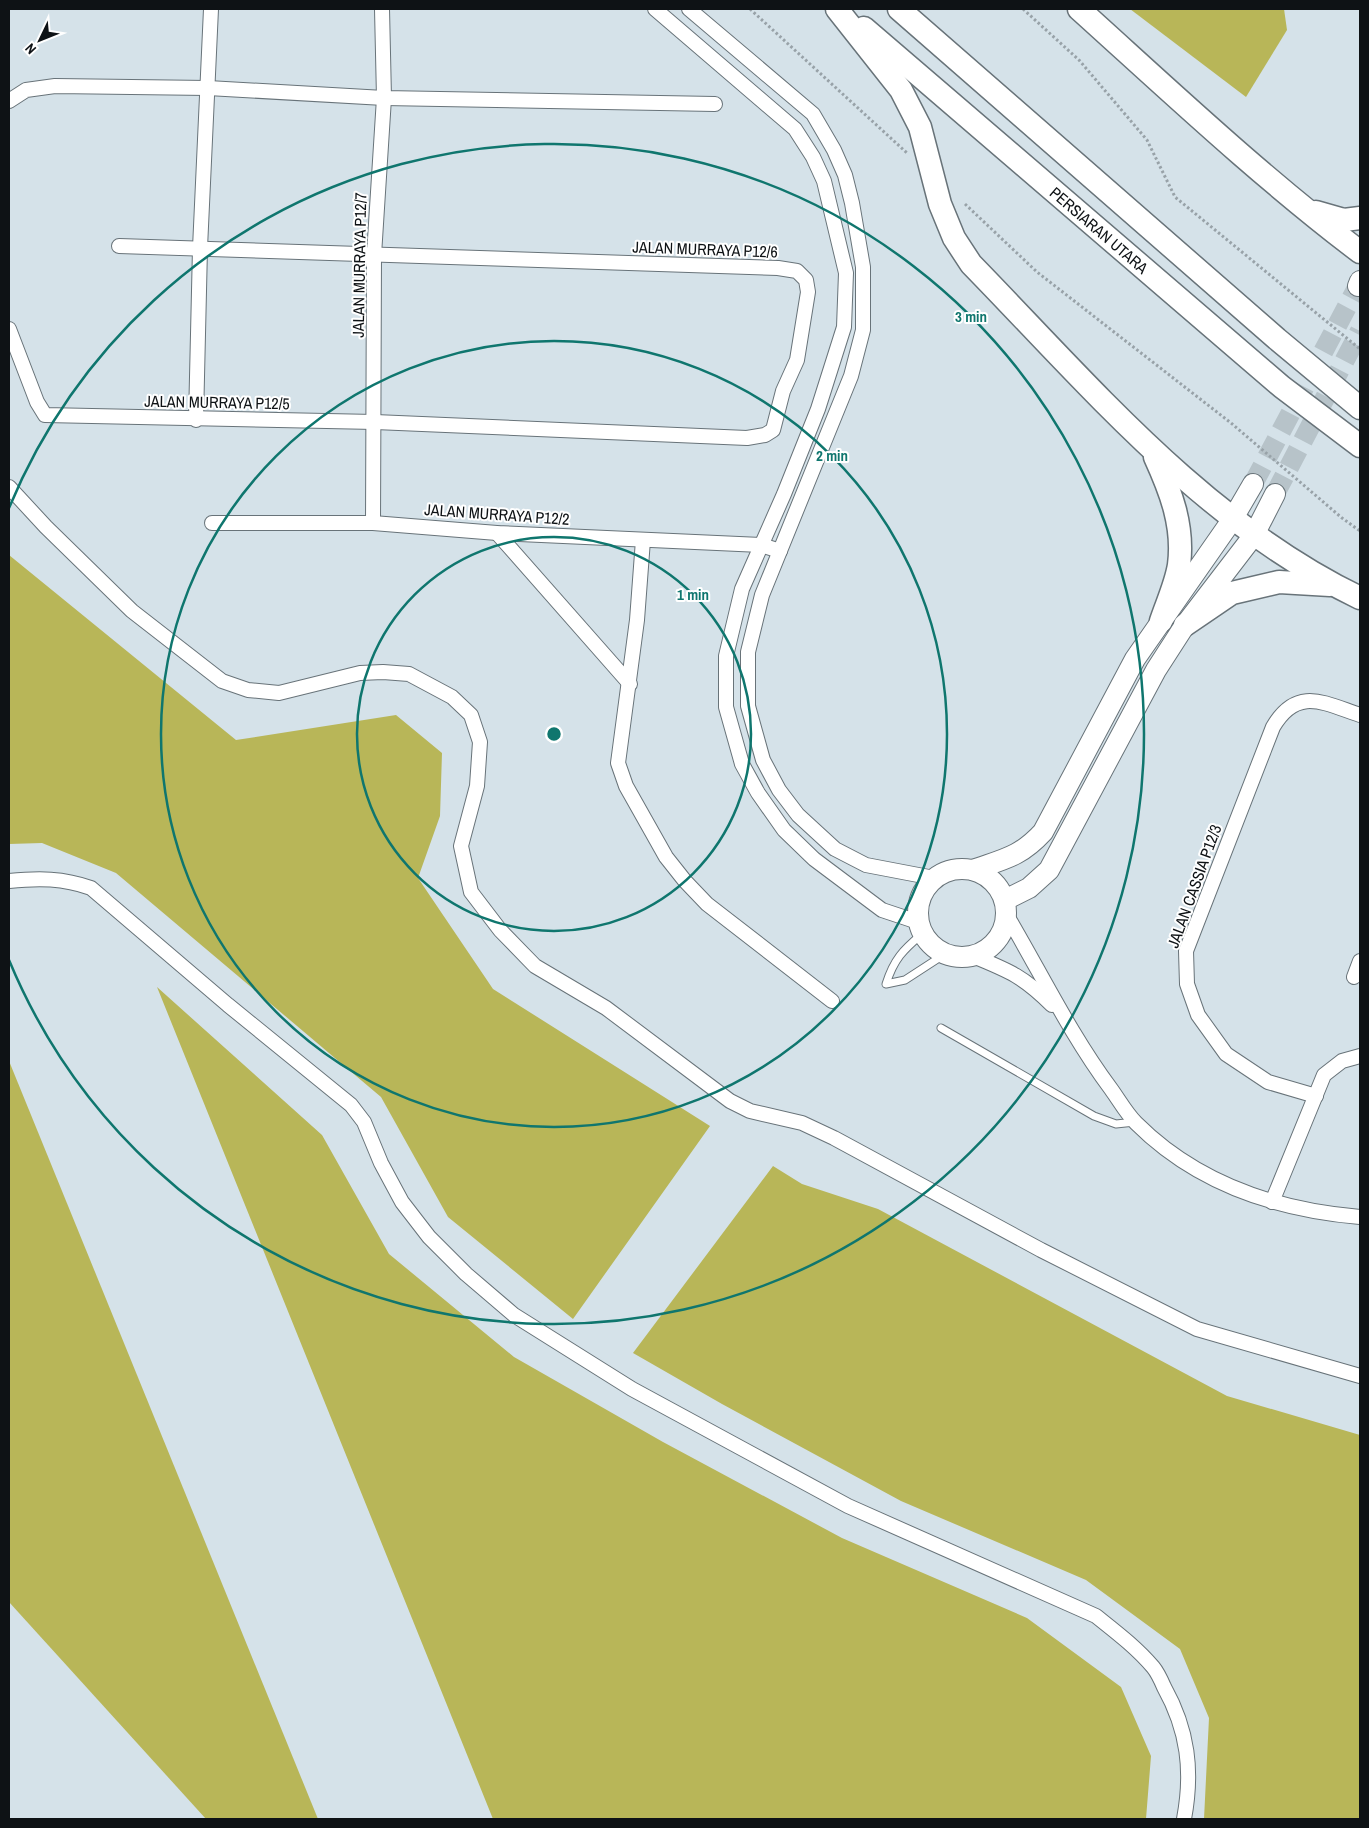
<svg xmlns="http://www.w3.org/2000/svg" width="1369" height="1828" font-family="'Archivo Narrow',sans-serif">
	<rect width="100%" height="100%" fill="#d5e2e9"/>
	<g fill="#b8b658">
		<path d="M1130,9h154l3,21 -41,67z"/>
		<path d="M9,555l227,185 160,-25 46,38 -2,63 -22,62 75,111 217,137 -137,193 -125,-102 -67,-120 -265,-224 -74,-30 -33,1z"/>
		<path d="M157,987l165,148 67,119 125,103 149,85 179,96 185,80 94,69 30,69 -5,63h-653z"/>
		<path d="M9,1061l309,758h-112l-197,-217z"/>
		<path d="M773,1166l29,18 76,25 349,187 133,39v384h-156l5,-101 -29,-69 -94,-69 -185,-79 -179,-97 -89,-51z"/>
	</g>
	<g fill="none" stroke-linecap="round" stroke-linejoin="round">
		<g stroke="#b7c3c9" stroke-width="20" stroke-dasharray="20 10" stroke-linecap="butt">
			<path d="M1253,484l105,-198"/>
			<path d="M1275,494l85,-163"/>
		</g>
		<g stroke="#687379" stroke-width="9">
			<g id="lane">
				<path d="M922,934c-19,16 -28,25 -36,50l19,-4 40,-26"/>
				<path d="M941,1028l153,88 22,8 19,-2"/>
			</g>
		</g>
		<g stroke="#687379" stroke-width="16">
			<g id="street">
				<path d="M655,9l140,120 18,28 11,24 22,92 -2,54 -26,82 -34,85 -42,95 -16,67v51l16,57 16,29 26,37 30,29 68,51 36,12"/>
				<path d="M689,9l124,105 21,36 11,25 7,28 11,64v63l-12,46 -89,219 -14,57v54l15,54 16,30 19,25 37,34 31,16 68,13"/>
				<path d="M9,101l17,-11 29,-4 153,2 176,10 331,6"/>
				<path d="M9,329l28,73 8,13 330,7 372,16 18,-3 8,-5 10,-39 14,-31 11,-68 -2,-12 -9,-9 -19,-3 -659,-22"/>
				<path d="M196,420l4,-172 11,-239"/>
				<path d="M9,487l37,40 86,84 90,70 26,9 31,3 81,-20 23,-1 26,2 43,23 19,18 9,27 -3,44 -16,60 10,46 29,38 35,36 71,42 124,93 20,10 52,12 32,15 207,112 156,79 163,47"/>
				<path d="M212,523h161l124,10 264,12 19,6"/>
				<path d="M373,523l1,-268 10,-157 -2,-89"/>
				<path d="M497,533l133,151"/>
				<path d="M643,540l-6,80 -19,143 8,23 40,71 19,24 22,23 125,97"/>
				<path d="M9,881c30,-3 54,-3 82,7l137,117 123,100 13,17 17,41 21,39 27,35 37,37 48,41 118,74 216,117 248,110c20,16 40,31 57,51 5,6 8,13 11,20 24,43 29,84 20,132"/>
				<path d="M1006,914c35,59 64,120 105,175 8,11 15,24 25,34 60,60 141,87 224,94"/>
				<path d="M973,956c37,15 51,21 79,49"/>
				<path d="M1354,977l6,-16"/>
				<path d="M1316,1096l-48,-14 -42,-28 -28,-39 -11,-31 -1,-33 87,-224c24,-41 51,-24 87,-12"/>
				<path d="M1272,1202l52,-127 18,-14 18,-5"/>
			</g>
		</g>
		<g stroke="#687379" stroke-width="22">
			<g id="secondary">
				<path d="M1358,286l2,-5"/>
				<circle cx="962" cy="913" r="44"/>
				<path d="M973,870c31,-11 47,-13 70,-38l92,-173 97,-139 21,-36"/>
				<path d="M1005,900l24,-12 20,-18 107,-200 29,-45 69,-90 21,-41"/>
			</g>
		</g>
		<g stroke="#687379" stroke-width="25">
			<g id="primary">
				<path d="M837,9l64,81 19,37 20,77 14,34 17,26c119,122 233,259 389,334"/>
				<path d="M899,9l378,330 83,69"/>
				<path d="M1079,9c92,83 182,168 281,243"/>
				<path id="s1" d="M864,28l418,359 78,59"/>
				<path d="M1316,212l28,8 16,-2"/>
				<path d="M1155,457c16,35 29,69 24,108 -3,19 -12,38 -18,56"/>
				<path d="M1185,625l47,-32 47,-11 51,3"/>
			</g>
		</g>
		<g stroke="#98a2a8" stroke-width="3" stroke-dasharray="2.5 2.5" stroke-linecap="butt">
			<path d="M750,9l157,144"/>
			<path d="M1023,9l56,51 68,80 28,57 185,152"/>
			<path d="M965,204l72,68 194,151 111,95 18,13"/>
		</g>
		<use href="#lane" stroke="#fff" stroke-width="7"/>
		<use href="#street" stroke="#fff" stroke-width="14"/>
		<use href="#secondary" stroke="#fff" stroke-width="20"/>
		<use href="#primary" stroke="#fff" stroke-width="22"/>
	</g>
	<g fill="none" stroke="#0f766e" stroke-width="2.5">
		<circle cx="554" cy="734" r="197"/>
		<circle cx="554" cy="734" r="393"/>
		<path d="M9 508A590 590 0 1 1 9 960"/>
	</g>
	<g text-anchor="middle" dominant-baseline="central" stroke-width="4" stroke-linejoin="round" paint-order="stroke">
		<g font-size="16" fill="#0e1215" stroke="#fff">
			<text stroke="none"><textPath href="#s1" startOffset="310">PERSIARAN UTARA</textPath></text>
			<text transform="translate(705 249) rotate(2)">JALAN MURRAYA P12/6</text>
			<text transform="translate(359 265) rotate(-89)">JALAN MURRAYA P12/7</text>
			<text transform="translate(217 402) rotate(1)">JALAN MURRAYA P12/5</text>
			<text transform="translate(497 514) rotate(4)">JALAN MURRAYA P12/2</text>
			<text transform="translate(1194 886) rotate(-70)">JALAN CASSIA P12/3</text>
		</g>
	</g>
	<circle cx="554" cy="734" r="8" fill="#0f766e" stroke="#fff" stroke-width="2.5"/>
	<g font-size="15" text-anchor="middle" font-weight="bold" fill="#0f766e" stroke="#fff" stroke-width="4" stroke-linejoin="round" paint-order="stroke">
		<text x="971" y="322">3 min</text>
		<text x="832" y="461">2 min</text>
		<text x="693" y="600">1 min</text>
	</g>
	<rect width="1369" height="1828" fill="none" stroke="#0e1215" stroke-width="20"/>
	<g transform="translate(40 40) rotate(227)" stroke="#ffffff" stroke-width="4" paint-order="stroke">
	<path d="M0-4L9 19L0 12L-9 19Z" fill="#0e1215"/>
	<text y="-8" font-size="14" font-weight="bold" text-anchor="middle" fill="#0e1215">N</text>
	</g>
</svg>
